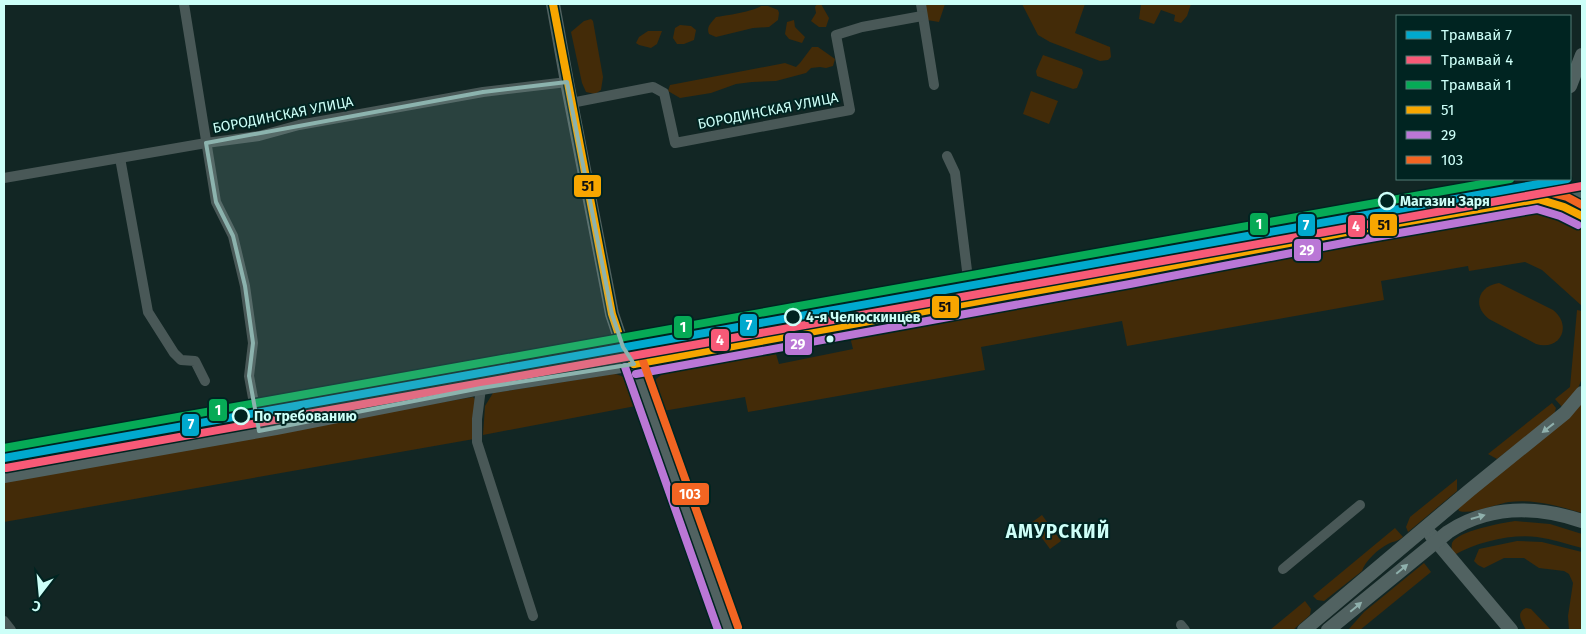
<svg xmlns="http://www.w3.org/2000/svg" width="1586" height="634" font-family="'Fira Sans',sans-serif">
	<rect width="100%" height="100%" fill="#122624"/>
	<g fill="#432b08">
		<path d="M817,4h4l8,14 -3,9h-7l-8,-6 5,-8 -1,-6z"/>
		<path d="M925,4h20l-6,18 -12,-2z"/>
		<path d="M1022,4h63l-10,29 35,14 1,10 -3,3 -8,1 -50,-19 -12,-7z"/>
		<path d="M1141,4h50l-4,12 -6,7 -7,-2 1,-6 -14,-5 -7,14 -15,-5z"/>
		<path d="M761,6h7l10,4 1,3 -1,7 -9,7 -16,1 -37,9 -7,-3c-3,-7 2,-11 7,-17 8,-1 39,-6 45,-11z"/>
		<path d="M591,19l2,2 10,56 -2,13 -6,4 -9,-2 -4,-9 -11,-51 13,-11z"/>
		<path d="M794,20l1,7 10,10 -3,6 -13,-4 -4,-5 2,-12z"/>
		<path d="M680,25l11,1 5,4 -2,10 -10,4h-7l-4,-6 2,-10z"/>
		<path d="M648,31h14l-5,13 -6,4 -12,-3 -3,-2 3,-6z"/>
		<path d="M812,47h6l17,12 -2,7 -7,2 -6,-1 -9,1 -5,5 -30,8 -24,1 -16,2 -25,9 -31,5 -12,-7 2,-6 115,-22 11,4 4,-4z"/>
		<path d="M1043,55l39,14 1,4 -6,15 -4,1 -36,-13 -1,-5z"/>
		<path d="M1031,91l27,10 -9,23 -26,-10z"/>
		<path d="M1543,207l39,13v86l-40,-36 -17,-8 -56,9 -1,-5 -87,15 3,19 -257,46 -5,-25 -141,26 4,23 -237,42 -3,-15 -88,15 -4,-19 3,-14 14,-11 91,-17 6,5 9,-2 3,10 74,-15 -4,-16 220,-40 149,-30 231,-42 70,-13z"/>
		<path d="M1499,283l54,27c20,16 7,41 -17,34l-47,-25c-17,-13 -11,-33 10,-36z"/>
		<path d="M1577,310l5,1v67l-5,13 -14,17 -8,-9 15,-12z"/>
		<path d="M613,374c17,1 22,17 28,31l-158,30 2,-29 8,-13z"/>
		<path d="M473,397l3,3 -2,39 -470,83v-44z"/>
		<path d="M1582,402v111c-24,-7 -48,-14 -73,-11 -14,2 -37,13 -50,9l-1,-3z"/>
		<path d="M1552,403l4,5 -2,7 -57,44 -9,-5z"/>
		<path d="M1457,479v12l-49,41 -2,-5 4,-10z"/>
		<path d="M1042,515l19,26 -11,8 -19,-26z"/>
		<path d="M1515,521l35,3 32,10v14c-15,-4 -30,-9 -45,-11 -27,-3 -59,5 -83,18 -2,-4 -3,-7 -2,-12 5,-12 50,-20 63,-22z"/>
		<path d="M1395,528l8,9c-6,5 -9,4 -15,7 -10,5 -23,17 -26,27l-38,30 -7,-1 -4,-4z"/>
		<path d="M1517,541l25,1 40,10v78h-13l-1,-14 5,-33 -4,-9 -5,-3 -25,-3 -15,-10h-20l-20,10 -6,-3 -4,-4 5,-12z"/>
		<path d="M1424,563l7,9 -71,58h-12l16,-18z"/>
		<path d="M1305,601l6,8 -1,6 -17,15h-23z"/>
		<path d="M1526,608l5,1 20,21h-25c-4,-8 -11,-17 0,-22z"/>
	</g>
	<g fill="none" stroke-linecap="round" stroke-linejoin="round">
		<g stroke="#495857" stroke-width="10">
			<path d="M184,4l32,198 17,34 12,50 8,57 -4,33 10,55"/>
			<path d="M921,4l13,81"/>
			<path d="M571,103l82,-16 11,6 11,50 175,-33 -14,-75 26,-8 60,-11"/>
			<path d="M947,156l8,17 16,130"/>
			<path d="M120,158l28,154 26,41 7,7 14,1 10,20"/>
			<path d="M4,178l202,-35 53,-7 40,-11 184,-33 84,-10"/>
			<path d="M481,388l-4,31v23l56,174"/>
			<path d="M1283,569l77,-64"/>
			<path d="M4,621l7,9"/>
			<path d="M1181,625l4,5"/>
		</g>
		<g stroke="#516261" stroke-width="14">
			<path d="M553,4l14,78 45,232 11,33 11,17 95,266"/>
			<path d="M1570,86l12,-31"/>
			<path d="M1536,179l-1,12 3,8"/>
			<path d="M1544,201l20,6 18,9"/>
			<path d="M4,476l272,-48 205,-40 153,-24 494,-90 229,-44 181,-31 44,-5"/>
			<path d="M1431,535l80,95"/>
			<path d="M1304,630l166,-140 95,-77 17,-20"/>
			<path d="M1328,630l120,-98c41,-27 89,-26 134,-11"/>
		</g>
		<g stroke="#002421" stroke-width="11">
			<g id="bus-1">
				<path d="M553,4l59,310 11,33 11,17"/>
				<path d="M634,364l494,-90 229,-44 181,-31 26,8 18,9"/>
			</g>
		</g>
		<g stroke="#002421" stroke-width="11">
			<g id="bus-2">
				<path d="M625,367l93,263"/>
				<path d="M636,374l494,-90 229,-44 178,-31 23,7 18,9"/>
			</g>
		</g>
		<g stroke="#002421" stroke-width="11">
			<g id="bus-3">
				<path d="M632,354l494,-90 229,-44 181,-31 31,8 15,8"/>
				<path d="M643,361l95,266"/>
			</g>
		</g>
		<use href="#bus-1" stroke="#f7a600" stroke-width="8"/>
		<use href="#bus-2" stroke="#ba77d6" stroke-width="8"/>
		<use href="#bus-3" stroke="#f26522" stroke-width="8"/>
		<g stroke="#002421" stroke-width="11">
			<path id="tram-1" d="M4,458l1563,-279"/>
		</g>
		<g stroke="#002421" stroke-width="11">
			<path id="tram-2" d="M6,468l1576,-282"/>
		</g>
		<g stroke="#002421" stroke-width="11">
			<path id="tram-3" d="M4,448l1506,-269"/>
		</g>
		<use href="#tram-1" stroke="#00a9ce" stroke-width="8"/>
		<use href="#tram-2" stroke="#f75a77" stroke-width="8"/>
		<use href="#tram-3" stroke="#06aa56" stroke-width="8"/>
	</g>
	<defs><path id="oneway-solid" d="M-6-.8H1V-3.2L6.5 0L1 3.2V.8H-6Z" transform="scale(1.25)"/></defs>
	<g fill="#8fb0ac">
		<use href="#oneway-solid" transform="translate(1548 428) rotate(142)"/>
		<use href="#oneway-solid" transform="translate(1478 517) rotate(-16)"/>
		<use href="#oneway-solid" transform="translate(1402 569) rotate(-40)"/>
		<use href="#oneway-solid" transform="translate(1356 607) rotate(-40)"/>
	</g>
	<path fill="#8cb3ae" fill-opacity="0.2" stroke="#8cb3ae" stroke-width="4" stroke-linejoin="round" d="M567,82l45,232 11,33 11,17 -153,24 -222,43 -10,-55 4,-33 -8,-57 -12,-50 -17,-34 -10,-59 277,-51z"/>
	<g fill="#002421" stroke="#cdfff8" stroke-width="2.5">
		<circle cx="1387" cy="201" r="8"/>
		<circle cx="793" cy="317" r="8"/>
		<circle cx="241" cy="416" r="8"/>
	</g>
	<circle fill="#cdfff8" stroke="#002421" stroke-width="2" cx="830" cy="339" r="4.5"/>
	<g text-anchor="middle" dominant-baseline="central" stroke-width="4" stroke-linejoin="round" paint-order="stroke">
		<g font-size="14" fill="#cdfff8" stroke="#002421">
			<text transform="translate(768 111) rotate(-11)">БОРОДИНСКАЯ УЛИЦА</text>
			<text transform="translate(283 115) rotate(-11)">БОРОДИНСКАЯ УЛИЦА</text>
		</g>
		<g font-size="14" font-weight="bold" fill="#cdfff8" stroke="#002421" text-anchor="start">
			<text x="1400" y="201">Магазин Заря</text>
			<text x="806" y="317">4-я Челюскинцев</text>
			<text x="254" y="416">По требованию</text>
		</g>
		<g font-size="19" font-weight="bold" letter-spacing="1" fill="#cdfff8" stroke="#002421">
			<text x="1058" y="531">АМУРСКИЙ</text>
		</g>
	</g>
	<g stroke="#002421" stroke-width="2">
		<rect x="573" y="174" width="29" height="24" rx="5" fill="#f7a600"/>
		<rect x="1249" y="212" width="20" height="24" rx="5" fill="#06aa56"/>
		<rect x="1369" y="213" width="29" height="24" rx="5" fill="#f7a600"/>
		<rect x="1297" y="213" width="19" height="24" rx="5" fill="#00a9ce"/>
		<rect x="1347" y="214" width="19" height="24" rx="5" fill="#f75a77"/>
		<rect x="1293" y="238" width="29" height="24" rx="5" fill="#ba77d6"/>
		<rect x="931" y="295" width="29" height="24" rx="5" fill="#f7a600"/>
		<rect x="739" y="313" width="19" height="24" rx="5" fill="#00a9ce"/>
		<rect x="673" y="315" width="20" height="24" rx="5" fill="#06aa56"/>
		<rect x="710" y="328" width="20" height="24" rx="5" fill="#f75a77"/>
		<rect x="784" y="332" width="29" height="24" rx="5" fill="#ba77d6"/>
		<rect x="208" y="398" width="20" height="24" rx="5" fill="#06aa56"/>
		<rect x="181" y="413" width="19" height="24" rx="5" fill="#00a9ce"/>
		<rect x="671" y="482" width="39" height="24" rx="5" fill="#f26522"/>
	</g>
	<g font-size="14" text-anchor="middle" font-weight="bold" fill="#fff">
		<text x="1259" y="229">1</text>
		<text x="1306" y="230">7</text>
		<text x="1356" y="231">4</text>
		<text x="1307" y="255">29</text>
		<text x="749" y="330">7</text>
		<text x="683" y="332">1</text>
		<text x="720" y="345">4</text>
		<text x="798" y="349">29</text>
		<text x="218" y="415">1</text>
		<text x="191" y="429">7</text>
		<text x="690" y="499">103</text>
	</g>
	<g font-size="14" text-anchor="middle" font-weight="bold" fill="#111">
		<text x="588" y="191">51</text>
		<text x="1384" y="230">51</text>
		<text x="945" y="312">51</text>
	</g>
	<rect width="1586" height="634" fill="none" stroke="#cdfff8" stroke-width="10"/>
	<rect x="1396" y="15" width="175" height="165" fill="#002421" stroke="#527c77"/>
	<rect x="1406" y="31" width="25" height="8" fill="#00a9ce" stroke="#527c77"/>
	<text x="1441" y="40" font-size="15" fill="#cdfff8">Трамвай 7</text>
	<rect x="1406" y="56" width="25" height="8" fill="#f75a77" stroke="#527c77"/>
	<text x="1441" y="65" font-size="15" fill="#cdfff8">Трамвай 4</text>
	<rect x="1406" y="81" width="25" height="8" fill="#06aa56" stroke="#527c77"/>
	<text x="1441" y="90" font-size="15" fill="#cdfff8">Трамвай 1</text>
	<rect x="1406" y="106" width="25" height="8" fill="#f7a600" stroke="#527c77"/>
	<text x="1441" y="115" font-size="15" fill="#cdfff8">51</text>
	<rect x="1406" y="131" width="25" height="8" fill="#ba77d6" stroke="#527c77"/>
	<text x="1441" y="140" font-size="15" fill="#cdfff8">29</text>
	<rect x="1406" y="156" width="25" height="8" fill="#f26522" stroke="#527c77"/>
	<text x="1441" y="165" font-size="15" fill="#cdfff8">103</text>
	<g transform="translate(40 594) rotate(196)" stroke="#002421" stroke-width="4" paint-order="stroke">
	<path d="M0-4L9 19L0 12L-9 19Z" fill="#cdfff8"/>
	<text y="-8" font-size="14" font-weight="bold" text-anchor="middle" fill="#cdfff8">С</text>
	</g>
</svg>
